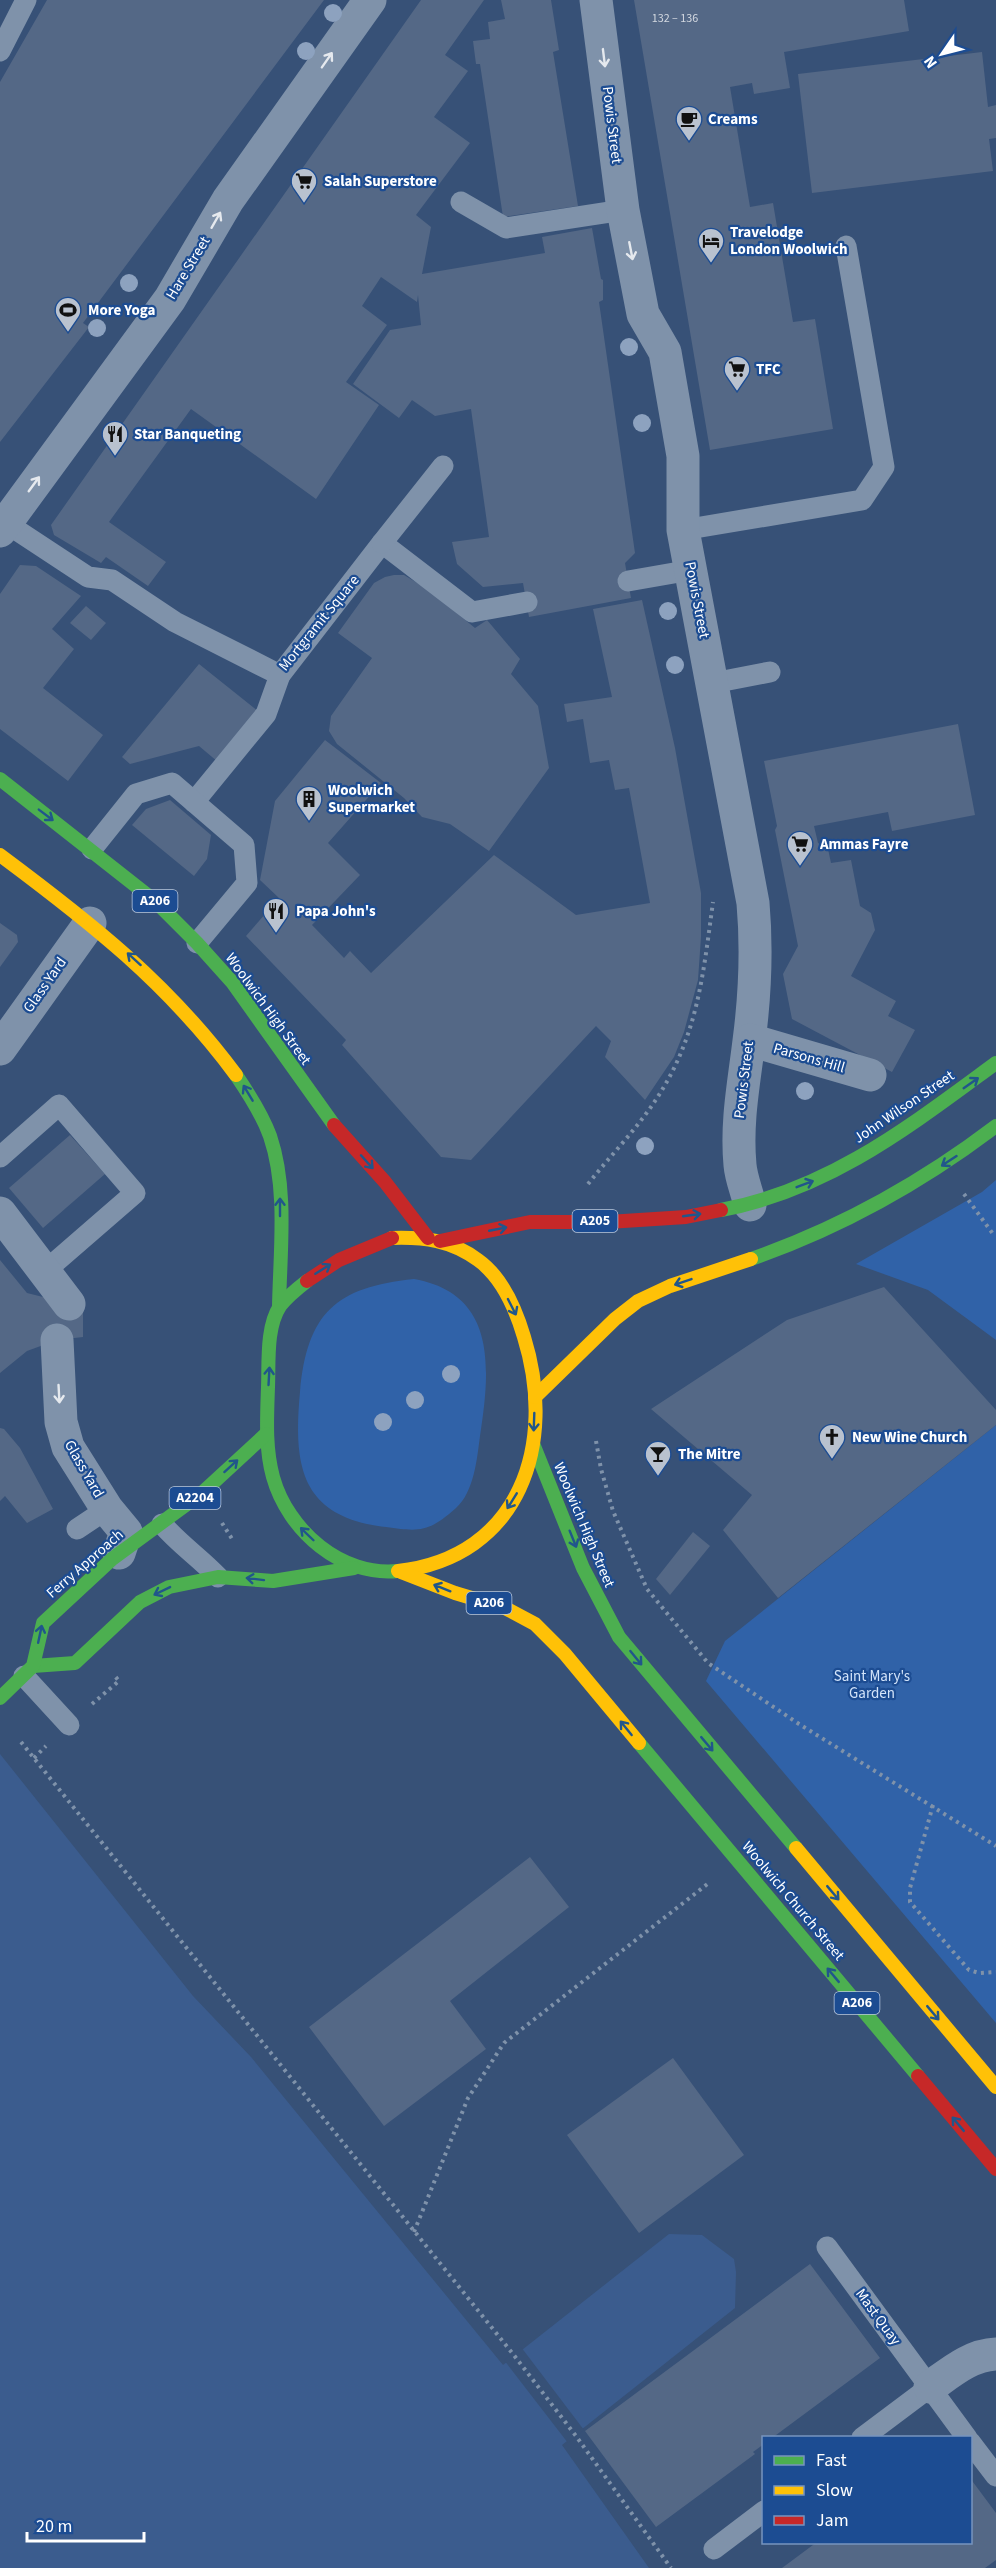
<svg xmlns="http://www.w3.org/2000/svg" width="996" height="2568" font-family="'Source Sans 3',sans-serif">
	<rect width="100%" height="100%" fill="#375177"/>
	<g fill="#3062a8">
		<path d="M996,1180v160l-68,-50 -72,-26 126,-72z"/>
		<path d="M414,1279c84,15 76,91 66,157 -3,23 -6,56 -24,72 -27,24 -36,24 -70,19 -85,-10 -93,-60 -86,-135 7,-79 36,-105 114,-113z"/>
		<path d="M996,1425v598l-290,-342 19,-40z"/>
	</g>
	<path fill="#3b5c8e" d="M0,1754l193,242 58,61 252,308 166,-131 33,1 32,24 2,13 -1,36 -173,137 87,123h-649z"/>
	<path fill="#375177" d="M521,2347l63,83 -16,13 -64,-83z"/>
	<g fill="#546886">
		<path d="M47,0h277l-241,323 6,4 -89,115v-360z"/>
		<path d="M421,0h63l-39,55 23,16 -34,46 36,26 -54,72 15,12 -9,47 123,-21 -3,-16 50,-9 9,51 2,1v20l-4,2 36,251 -10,10 6,35 -102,19 -6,-34 -40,4 -26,-23 -5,-22 37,-5 -18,-128 -36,7 -23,-16 -13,18 -46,-34 37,-54 31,-5 -3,-30 -1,7 -36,-25 -19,29 25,19 -41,57 33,23 -63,94 -125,-90 -82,113 57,40 -18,24 -42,-29 -5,6 -47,-28 -3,-10z"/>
		<path d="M501,0h50l8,50 -6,2 25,154 -75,11 -23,-153h-4l-3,-23 17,-2 -2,-17 17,-3z"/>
		<path d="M634,0h270l5,31 -125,21 6,36 -36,6 -2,-11 -22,4 20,120 23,-4 20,119 22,-3 18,110 -123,21z"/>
		<path d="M982,52l6,55 8,-2v33l-7,1 4,32 -181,22 -14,-119z"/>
		<path d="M20,565l16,1 45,30 -29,33 22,20 -31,39 60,47 -35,46 -68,-52v-135z"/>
		<path d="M394,575h10l22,13 49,40 12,-8 33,39 -9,15 27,32 11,62 -60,83 -39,-27 -28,-7 -18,-19 -67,-54 -8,-13 2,-15 41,-58 -34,-25 36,-50 11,-6z"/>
		<path d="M642,600l33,148 26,145v44l-3,43 -14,52 -10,25 -29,43 -40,-43 6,-16 -15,-15 -125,134 -30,-3 -99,-112 4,-5 -100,-104 33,-38 -19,-18 15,-79 50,-61 56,43 -53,60 32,32 -48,50 32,33 6,-7 21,22 123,-118 82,60 74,-12 -21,-115 -14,2 -6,-30 -19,3 -7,-44 -16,3 -3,-18 48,-7 -19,-88z"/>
		<path d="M86,606l20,17 -15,17 -21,-17z"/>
		<path d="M199,664l60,48 -41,50 -19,-16 -69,18 -8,-7z"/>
		<path d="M958,724l17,91 -83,16 -4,-19 -74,14 4,17 10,6 3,14 20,-3 9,46 11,7 4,17 -24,46 45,25 -8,15 27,14 -23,42 -100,-53 -9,-45 15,-28 -23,-116 2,-4 -13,-65z"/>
		<path d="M170,800l41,35 -4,24 -13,17 -62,-51 14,-16z"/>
		<path d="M0,923l17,12 1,7 -18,25z"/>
		<path d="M70,1135l35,39 -62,54 -34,-40z"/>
		<path d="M0,1260l27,33 56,14v30l-26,3 -30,11 -27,22z"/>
		<path d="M884,1287l112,123v15l-218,173 -55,-68 29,-35 -101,-86 136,-89z"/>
		<path d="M0,1428l4,1 16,19 33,61 -26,14 -22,-27 -5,5z"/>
		<path d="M693,1532l17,14 -40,49 -14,-16z"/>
		<path d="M530,1857l39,50 -119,94 36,48 -102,77 -75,-99z"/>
		<path d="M673,2058l71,97 -105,78 -72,-98z"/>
		<path d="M810,2264l70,94 -108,80h-8v6l-11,8 2,2 -99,73 -71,-96z"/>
		<path d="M970,2478l26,35v47l-11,8h-203l35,-26h153z"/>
	</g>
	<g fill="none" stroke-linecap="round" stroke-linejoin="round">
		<g stroke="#7f92aa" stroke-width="4" stroke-dasharray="3 4.5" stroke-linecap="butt">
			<path d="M588,1184c22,-28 49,-55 69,-86 41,-63 46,-123 56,-196"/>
			<path d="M964,1194l29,40"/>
			<path d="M596,1441l5,28 12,42 34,78 61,74 91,61 197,122"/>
			<path d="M222,1523l12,19"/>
			<path d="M92,1704l27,-23 -5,-6"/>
			<path d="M21,1742l492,612 63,82 95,132"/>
			<path d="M34,1758l12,-12"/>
			<path d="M933,1805l-23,83v14l59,68 10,3 17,-1"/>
			<path d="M414,2232l54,-134 36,-55 206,-161"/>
		</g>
		<g stroke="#7f92aa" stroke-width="21">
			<path d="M0,51l26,-51"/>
			<path d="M461,202l45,26 117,-18"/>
			<path d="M6,523l82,54 24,3 63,42 105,53 102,-132 90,69 55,-10"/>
			<path d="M683,530l179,-30 22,-33 -38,-221"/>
			<path d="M382,543l61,-77"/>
			<path d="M628,581l63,-11"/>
			<path d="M713,683l57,-11"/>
			<path d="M194,802l72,-88 14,-39"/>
			<path d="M92,849l44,-55 36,-11 72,62 3,38 -50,60"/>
			<path d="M0,1157l59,-52 76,88 -91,79"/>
			<path d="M162,1524c17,20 38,34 56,53"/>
			<path d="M77,1529l30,-20"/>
			<path d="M24,1676l45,49"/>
			<path d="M827,2247l140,191"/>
			<path d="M862,2438l68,-51"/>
			<path d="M970,2442l26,34"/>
			<path d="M714,2549l50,-38"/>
		</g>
		<g stroke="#7f92aa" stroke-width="33">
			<path d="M596,0l27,210 20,104 22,38 18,104v74l70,373c4,46 2,92 -4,138 -5,42 -13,81 -9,124 1,13 7,27 10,40"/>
			<path d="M0,531l170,-232 58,-99 142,-200"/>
			<path d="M750,1040l120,35"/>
			<path d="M0,1049l90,-126"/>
			<path d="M0,1213l69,91"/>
			<path d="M57,1340l4,82 7,25 39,62 19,23 -7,21"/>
			<path d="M930,2387c20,-14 40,-32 66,-33"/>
		</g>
		<g stroke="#4caf50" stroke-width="14">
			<path d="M0,779l155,122 42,42 35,39 102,143"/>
			<path d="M236,1075c13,19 26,39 34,61 18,53 10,115 9,171"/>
			<path d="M721,1210c108,-20 189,-84 275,-147"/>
			<path d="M751,1259c89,-31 170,-76 245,-133"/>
			<path d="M307,1281c-9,7 -20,16 -27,25 -14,21 -11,57 -12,81 -1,30 -3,61 5,90 15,54 69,100 125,94"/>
			<path d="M534,1446l49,122 36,69 177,211"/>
			<path d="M33,1666l42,-3 65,-61 29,-15 49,-10 55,4 81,-13"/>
			<path d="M0,1698l33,-32 10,-43 69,-64 90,-66 64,-59"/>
			<path d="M639,1743l279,333"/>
		</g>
		<g stroke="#ffc107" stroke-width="14">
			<path d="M0,855c90,67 168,128 236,220"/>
			<path d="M392,1238c32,-1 59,2 86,22 24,17 38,50 46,77 33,106 -3,220 -126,234"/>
			<path d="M535,1397l80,-78 23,-18 32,-15 81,-27"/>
			<path d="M401,1572l54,21 50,15 30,16 30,30 74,89"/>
			<path d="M796,1848l200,239"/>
		</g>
		<g stroke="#c62828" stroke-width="14">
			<path d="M334,1125l51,57 43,56"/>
			<path d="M440,1241l90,-19h78l78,-5 35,-7"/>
			<path d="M307,1281l32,-21 53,-22"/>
			<path d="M918,2076l78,93"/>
		</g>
	</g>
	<g fill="#8da2bf">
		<circle cx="333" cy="13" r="9"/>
		<circle cx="306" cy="51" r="9"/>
		<circle cx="129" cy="283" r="9"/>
		<circle cx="97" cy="328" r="9"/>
		<circle cx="629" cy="347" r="9"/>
		<circle cx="642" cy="423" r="9"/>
		<circle cx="668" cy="611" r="9"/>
		<circle cx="675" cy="665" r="9"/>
		<circle cx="805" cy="1091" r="9"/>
		<circle cx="645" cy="1146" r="9"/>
		<circle cx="451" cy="1374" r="9"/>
		<circle cx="415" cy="1400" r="9"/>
		<circle cx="383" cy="1422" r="9"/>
	</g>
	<defs><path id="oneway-shaft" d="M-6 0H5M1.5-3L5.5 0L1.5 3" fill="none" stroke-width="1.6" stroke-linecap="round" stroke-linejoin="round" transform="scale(1.5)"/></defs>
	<g stroke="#e5e9ee">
		<use href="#oneway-shaft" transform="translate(604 58) rotate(83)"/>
		<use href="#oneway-shaft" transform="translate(327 60) rotate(-55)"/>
		<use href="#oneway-shaft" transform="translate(216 220) rotate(-60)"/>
		<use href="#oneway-shaft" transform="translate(631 251) rotate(79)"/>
		<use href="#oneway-shaft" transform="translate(34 484) rotate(-54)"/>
		<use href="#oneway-shaft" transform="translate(59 1394) rotate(87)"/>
	</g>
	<g stroke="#21568b">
		<use href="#oneway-shaft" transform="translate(46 815) rotate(37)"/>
		<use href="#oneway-shaft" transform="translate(134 959) rotate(-138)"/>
		<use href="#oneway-shaft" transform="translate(971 1083) rotate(-35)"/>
		<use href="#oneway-shaft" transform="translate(248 1093) rotate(-121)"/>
		<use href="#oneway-shaft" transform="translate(949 1161) rotate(147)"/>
		<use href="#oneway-shaft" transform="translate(367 1162) rotate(48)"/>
		<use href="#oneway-shaft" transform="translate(805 1184) rotate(-21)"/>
		<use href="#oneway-shaft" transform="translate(280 1207) rotate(-90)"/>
		<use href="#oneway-shaft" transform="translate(692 1215) rotate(-8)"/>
		<use href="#oneway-shaft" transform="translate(498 1229) rotate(-11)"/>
		<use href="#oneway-shaft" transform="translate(323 1269) rotate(-32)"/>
		<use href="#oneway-shaft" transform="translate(683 1282) rotate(161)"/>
		<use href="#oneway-shaft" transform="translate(512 1307) rotate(63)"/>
		<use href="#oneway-shaft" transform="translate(269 1376) rotate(-87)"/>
		<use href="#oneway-shaft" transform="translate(534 1422) rotate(92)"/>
		<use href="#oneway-shaft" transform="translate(231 1466) rotate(-42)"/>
		<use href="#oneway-shaft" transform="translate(512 1501) rotate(122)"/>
		<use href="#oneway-shaft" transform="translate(307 1534) rotate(-136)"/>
		<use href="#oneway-shaft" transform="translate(573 1539) rotate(68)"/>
		<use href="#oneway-shaft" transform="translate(255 1579) rotate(-173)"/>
		<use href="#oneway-shaft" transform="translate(442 1588) rotate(-158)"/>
		<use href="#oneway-shaft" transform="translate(162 1591) rotate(154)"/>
		<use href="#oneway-shaft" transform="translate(40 1634) rotate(-78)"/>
		<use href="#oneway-shaft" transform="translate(636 1658) rotate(51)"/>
		<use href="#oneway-shaft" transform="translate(626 1728) rotate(-129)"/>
		<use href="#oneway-shaft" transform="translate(707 1744) rotate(50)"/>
		<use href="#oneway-shaft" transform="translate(833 1893) rotate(50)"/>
		<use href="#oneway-shaft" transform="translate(833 1975) rotate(-130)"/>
		<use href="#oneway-shaft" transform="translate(933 2013) rotate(50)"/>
		<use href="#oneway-shaft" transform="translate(958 2124) rotate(-130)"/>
	</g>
	<defs>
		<g id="cafe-pin" transform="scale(1.35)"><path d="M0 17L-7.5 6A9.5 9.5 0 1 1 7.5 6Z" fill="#b9c2cf" stroke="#1c4c92"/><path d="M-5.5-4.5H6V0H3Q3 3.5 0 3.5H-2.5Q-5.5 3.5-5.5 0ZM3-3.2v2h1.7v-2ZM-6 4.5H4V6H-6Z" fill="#111"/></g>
		<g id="supermarket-pin" transform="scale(1.35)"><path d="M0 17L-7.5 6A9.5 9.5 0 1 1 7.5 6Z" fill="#b9c2cf" stroke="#1c4c92"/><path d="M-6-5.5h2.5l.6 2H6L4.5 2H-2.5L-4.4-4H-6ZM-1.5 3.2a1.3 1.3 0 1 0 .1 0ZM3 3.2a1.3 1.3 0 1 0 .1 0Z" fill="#111"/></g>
		<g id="hotel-pin" transform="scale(1.35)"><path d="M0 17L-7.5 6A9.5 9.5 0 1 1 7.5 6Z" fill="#b9c2cf" stroke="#1c4c92"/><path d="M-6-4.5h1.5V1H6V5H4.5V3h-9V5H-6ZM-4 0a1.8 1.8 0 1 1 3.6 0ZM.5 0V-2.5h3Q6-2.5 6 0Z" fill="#111"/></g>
		<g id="stadium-pin" transform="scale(1.35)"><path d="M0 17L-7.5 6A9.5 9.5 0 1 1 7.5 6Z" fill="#b9c2cf" stroke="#1c4c92"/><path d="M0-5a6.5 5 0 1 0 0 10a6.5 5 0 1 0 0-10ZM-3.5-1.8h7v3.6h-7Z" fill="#111"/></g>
		<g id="restaurant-pin" transform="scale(1.35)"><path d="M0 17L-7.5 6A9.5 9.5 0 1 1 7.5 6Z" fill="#b9c2cf" stroke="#1c4c92"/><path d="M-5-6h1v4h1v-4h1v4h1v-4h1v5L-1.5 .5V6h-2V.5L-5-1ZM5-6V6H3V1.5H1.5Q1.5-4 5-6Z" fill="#111"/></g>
		<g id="building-pin" transform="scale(1.35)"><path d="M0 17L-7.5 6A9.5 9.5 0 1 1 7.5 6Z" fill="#b9c2cf" stroke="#1c4c92"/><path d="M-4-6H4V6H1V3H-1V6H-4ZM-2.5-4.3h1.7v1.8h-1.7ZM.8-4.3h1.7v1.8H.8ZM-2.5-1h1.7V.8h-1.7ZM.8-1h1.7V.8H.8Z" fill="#111"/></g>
		<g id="church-pin" transform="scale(1.35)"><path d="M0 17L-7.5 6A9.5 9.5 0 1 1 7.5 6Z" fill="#b9c2cf" stroke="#1c4c92"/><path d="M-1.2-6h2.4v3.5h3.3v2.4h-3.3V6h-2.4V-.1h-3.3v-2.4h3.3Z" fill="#111"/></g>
		<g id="bar-pin" transform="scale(1.35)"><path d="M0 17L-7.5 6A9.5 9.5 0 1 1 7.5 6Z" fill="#b9c2cf" stroke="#1c4c92"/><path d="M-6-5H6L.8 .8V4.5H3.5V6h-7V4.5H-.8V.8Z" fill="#111"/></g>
	</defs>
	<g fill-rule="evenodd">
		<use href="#cafe-pin" x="689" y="119"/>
		<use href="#supermarket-pin" x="304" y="181"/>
		<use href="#hotel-pin" x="711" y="241"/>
		<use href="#stadium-pin" x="68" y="310"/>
		<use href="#supermarket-pin" x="737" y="369"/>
		<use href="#restaurant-pin" x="115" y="434"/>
		<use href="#building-pin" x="309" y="799"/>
		<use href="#supermarket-pin" x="800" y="844"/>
		<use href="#restaurant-pin" x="276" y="911"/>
		<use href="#church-pin" x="832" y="1437"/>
		<use href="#bar-pin" x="658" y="1454"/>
	</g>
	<g text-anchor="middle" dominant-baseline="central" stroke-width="4.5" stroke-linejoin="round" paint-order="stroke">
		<g font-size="12" fill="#d4d9e1">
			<text x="675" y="18">132 – 136</text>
		</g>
		<g fill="#1c4c92" stroke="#bbc9de" stroke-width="1.5">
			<rect x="132.5" y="890" width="45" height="22" rx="4.5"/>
			<rect x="572.5" y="1210" width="45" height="22" rx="4.5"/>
			<rect x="169.5" y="1487" width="51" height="22" rx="4.5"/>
			<rect x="466.5" y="1592" width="45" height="22" rx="4.5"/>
			<rect x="834.5" y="1992" width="45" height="22" rx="4.5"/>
		</g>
		<g font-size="14" font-weight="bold" fill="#fff">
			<text x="155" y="901">A206</text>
			<text x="595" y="1221">A205</text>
			<text x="195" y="1498">A2204</text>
			<text x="489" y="1603">A206</text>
			<text x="857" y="2003">A206</text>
		</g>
		<g font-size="15" font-weight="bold" fill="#fff" stroke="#1c4c92" text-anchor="start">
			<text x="708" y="119">Creams</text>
			<text x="324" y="181">Salah Superstore</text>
			<text x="730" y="232">Travelodge<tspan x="730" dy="17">London Woolwich</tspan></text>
			<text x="88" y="310">More Yoga</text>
			<text x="756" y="369">TFC</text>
			<text x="134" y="434">Star Banqueting</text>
			<text x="328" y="790">Woolwich<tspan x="328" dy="17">Supermarket</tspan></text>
			<text x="820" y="844">Ammas Fayre</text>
			<text x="296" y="911">Papa John's</text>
			<text x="852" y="1437">New Wine Church</text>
			<text x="678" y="1454">The Mitre</text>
		</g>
		<g font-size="15" fill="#fff" stroke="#1c4c92">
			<text transform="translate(612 125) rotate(83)">Powis Street</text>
			<text transform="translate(188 268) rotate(-59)">Hare Street</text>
			<text transform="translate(697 600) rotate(79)">Powis Street</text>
			<text transform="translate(319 623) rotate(-51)">Mortgramit Square</text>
			<text transform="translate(45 985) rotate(-55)">Glass Yard</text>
			<text transform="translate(268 1009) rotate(54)">Woolwich High Street</text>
			<text transform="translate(809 1058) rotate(16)">Parsons Hill</text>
			<text transform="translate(744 1080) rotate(-83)">Powis Street</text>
			<text transform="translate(904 1107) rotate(-34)">John Wilson Street</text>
			<text transform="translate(84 1469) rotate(60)">Glass Yard</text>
			<text transform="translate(584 1525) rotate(67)">Woolwich High Street</text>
			<text transform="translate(85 1564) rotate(-41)">Ferry Approach</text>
			<text transform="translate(793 1901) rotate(50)">Woolwich Church Street</text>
			<text transform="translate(878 2317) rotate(54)">Mast Quay</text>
		</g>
		<g font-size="15" fill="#d3e4fa" stroke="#1c4c92">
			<text x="872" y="1676">Saint Mary's<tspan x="872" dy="17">Garden</tspan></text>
		</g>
	</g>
	<rect x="762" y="2436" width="210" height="108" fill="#1c4c92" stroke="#7794be" stroke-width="1.5"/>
	<rect x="774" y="2456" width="30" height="9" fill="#4caf50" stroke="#7794be" stroke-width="1.5"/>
	<text x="816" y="2466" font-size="18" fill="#ffffff">Fast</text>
	<rect x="774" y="2486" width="30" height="9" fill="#ffc107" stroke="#7794be" stroke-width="1.5"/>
	<text x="816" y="2496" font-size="18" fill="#ffffff">Slow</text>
	<rect x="774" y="2516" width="30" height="9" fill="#c62828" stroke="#7794be" stroke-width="1.5"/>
	<text x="816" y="2526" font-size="18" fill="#ffffff">Jam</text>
	<g transform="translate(942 54) rotate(235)" stroke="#1c4c92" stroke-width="4.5" paint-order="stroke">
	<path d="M0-4.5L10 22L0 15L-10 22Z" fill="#ffffff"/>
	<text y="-9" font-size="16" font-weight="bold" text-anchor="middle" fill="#ffffff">N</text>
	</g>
	<path d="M27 2532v9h117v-9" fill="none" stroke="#ffffff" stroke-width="3"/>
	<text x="36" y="2532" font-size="18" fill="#ffffff" stroke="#1c4c92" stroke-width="4.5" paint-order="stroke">20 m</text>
</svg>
